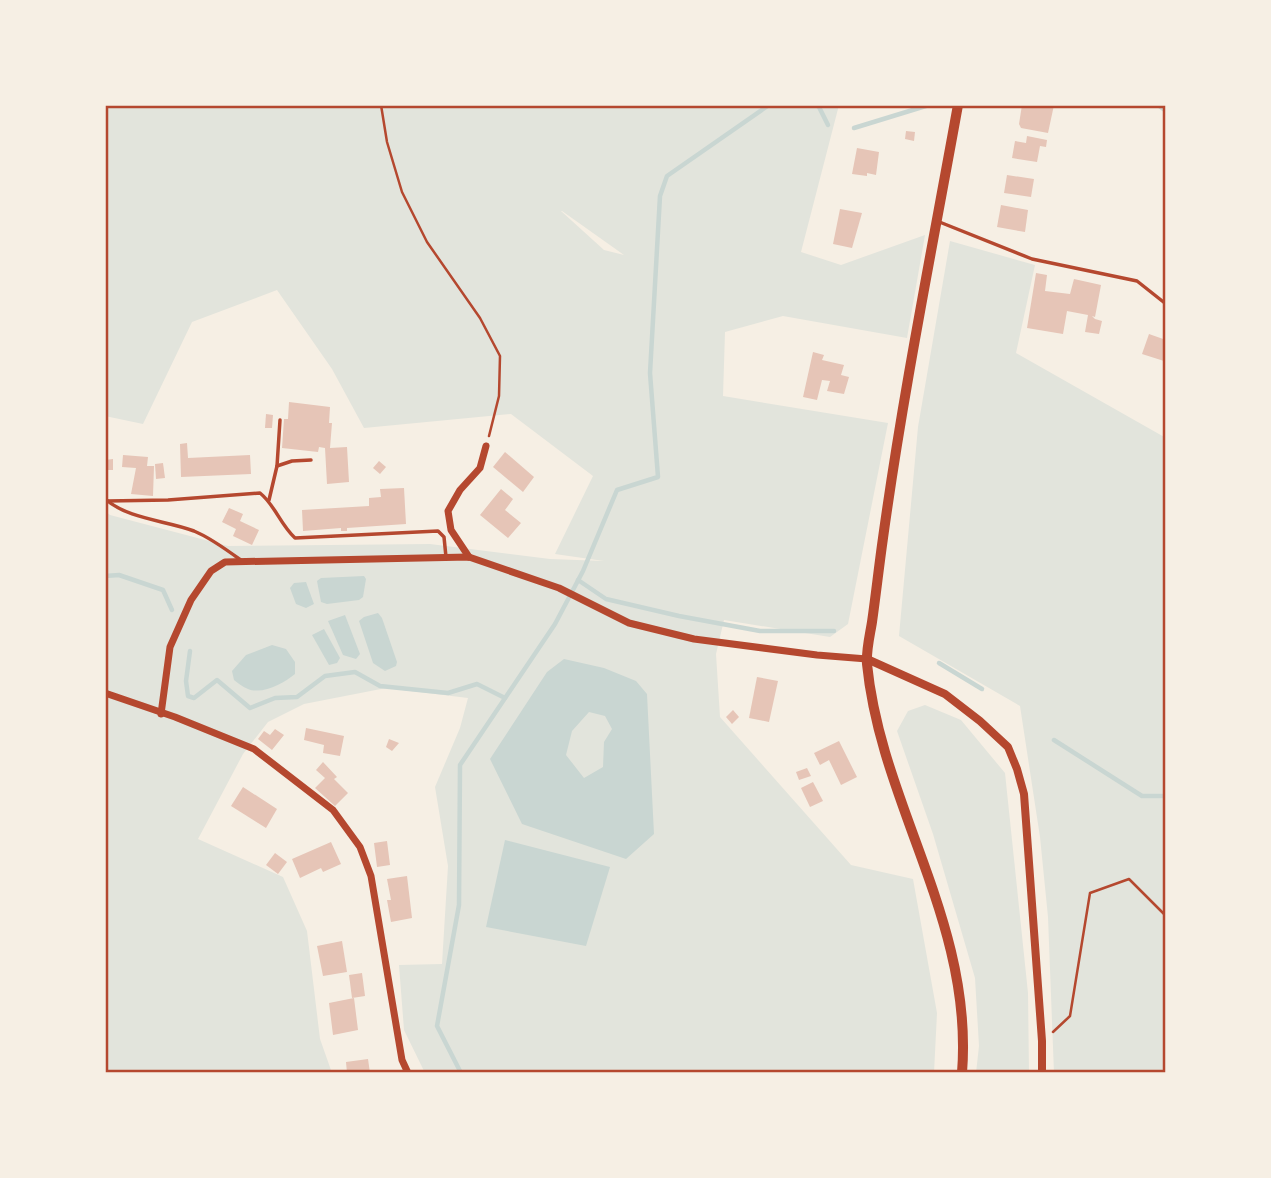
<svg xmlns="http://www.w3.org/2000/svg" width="1271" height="1178" font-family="Ubuntu,sans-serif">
	<rect width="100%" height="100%" fill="#f6efe4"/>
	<g fill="#e2e4dc" fill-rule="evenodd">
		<path d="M105,105h734l-38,147 40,13 84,-30 -18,103 -124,-22 -58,16 -2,64 165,27 -40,201 -18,13 -106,-17 -8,34 4,63 131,148 62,14 24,134 -3,60h-509l-21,-43 -5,-65 43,-1 6,-98 -13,-79 25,-59 8,-30 -82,-10 -82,16 -36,18 -25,32 -45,85 85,38 24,54 13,108 12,34h-227v-562l5,4 118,31 202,-2 120,15 54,2 -49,-7 38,-78 -82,-62 -147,14 -32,-59 -55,-79 -85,32 -49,102 -38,-8zM561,211h1l62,44 -20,-5z"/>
		<path d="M950,241l85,24 -19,88 150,85v635h-112l-6,-156 -8,-80 -20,-131 -121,-70 19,-209z"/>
		<path d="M925,705l36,15 44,53 23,220 1,80h-53l3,-27 -4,-68 -42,-144 -36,-103 11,-20z"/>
	</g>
	<g fill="#c9d6d2" fill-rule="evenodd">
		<path d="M364,576l2,3 -3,18 -4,3 -32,4 -6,-2 -4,-21 4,-3z"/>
		<path d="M306,582l8,22 -8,4 -10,-4 -6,-16 4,-5z"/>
		<path d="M378,613l4,5 15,44 -1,4 -11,5 -12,-8 -14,-42 5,-4z"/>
		<path d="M345,615l15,39 -4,5 -13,-4 -15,-34z"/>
		<path d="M324,629l16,29 -3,5 -8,2 -17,-30z"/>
		<path d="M272,645l14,4 9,13v12c-11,9 -32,21 -47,15 -5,-2 -10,-6 -14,-9l-2,-9 14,-16z"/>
		<path d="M564,659l40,9 32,13 11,13 7,140 -28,25 -104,-35 -32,-65 57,-87zM589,712l16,4 7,13 -8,13 -1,25 -19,11 -18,-23 6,-24z"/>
		<path d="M505,840l105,27 -24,79 -100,-19z"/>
	</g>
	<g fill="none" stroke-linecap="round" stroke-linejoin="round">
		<g stroke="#c9d6d2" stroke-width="4.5">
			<path d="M816,105l3,2 9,18"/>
			<path d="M1158,105l8,6"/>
			<path d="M854,128l75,-23"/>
			<path d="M105,576l14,-1 44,15 9,20"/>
			<path d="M578,580l28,19 73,17 81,15h74"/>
			<path d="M190,651l-4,30 2,15 6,2 23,-18 33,28 25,-10 22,-1 28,-21 30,-4 25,14 68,7 29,-9 28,14"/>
			<path d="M939,663l43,26"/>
			<path d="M1054,740l88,56h24"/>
			<path d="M461,1073l-24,-47 22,-121 1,-140 95,-141 28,-53 34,-81 41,-13 -8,-104 10,-177 7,-20 102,-71"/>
		</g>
	</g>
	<g fill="#e6c5b7">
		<path d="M1022,105h32l-6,28 -27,-5 -2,-4z"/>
		<path d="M906,131l9,1 -1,9 -9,-2z"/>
		<path d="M1027,136l20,4 -1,7 -6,-1 -3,16 -25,-4 3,-17 11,2z"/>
		<path d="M857,148l22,4 -3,23 -9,-2v3l-15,-2z"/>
		<path d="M1007,175l27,4 -3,18 -27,-4z"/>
		<path d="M1001,205l27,5 -3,22 -28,-5z"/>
		<path d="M840,209l22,4 -10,35 -19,-4z"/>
		<path d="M1036,273l11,2 -2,16 25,3 4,-15 27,6 -6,32 -3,-1 3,3 7,2 -3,13 -14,-2 3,-17 -21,-4 -4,23 -36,-6z"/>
		<path d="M1149,334l17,6 -2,21 -22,-7z"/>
		<path d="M813,352l11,3 -2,5 22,5 -3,10 8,2 -5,17 -17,-3 3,-10 -8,-1 -5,20 -14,-3z"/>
		<path d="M289,402l41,5 -1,16h3l-2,25 17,-1 2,35 -22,2 -2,-36 -6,-1 -1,5 -36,-4 2,-29h4z"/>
		<path d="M266,414l7,1 -1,13h-7z"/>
		<path d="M187,443l1,15 62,-3 1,19 -70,3 -1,-33z"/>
		<path d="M505,452l29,25 -11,15 -30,-25z"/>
		<path d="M123,455l25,2 -1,9h7l-1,30 -22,-2 5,-26 -14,-1z"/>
		<path d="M113,459v11h-8v-10z"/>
		<path d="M379,461l7,6 -6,7 -7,-6z"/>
		<path d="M163,463l2,15 -9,1 -1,-15z"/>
		<path d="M404,488l2,36 -59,4v3h-6v-3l-38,3 -1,-21 67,-4v-8l12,-1 -1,-8z"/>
		<path d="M501,489l12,10 -8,11 16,13 -13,15 -28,-23z"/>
		<path d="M229,508l14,6 -3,7 19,9 -7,15 -19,-9 3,-7 -14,-7z"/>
		<path d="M757,677l21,4 -9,41 -20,-4z"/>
		<path d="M733,710l6,7 -7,7 -6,-7z"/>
		<path d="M306,728l38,8 -4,20 -17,-3 1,-8 -20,-5z"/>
		<path d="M275,729l9,6 -12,15 -14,-11 6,-8 6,4z"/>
		<path d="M389,739l10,4 -7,8 -6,-4z"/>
		<path d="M839,741l18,36 -16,8 -12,-25 -9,5 -6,-12z"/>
		<path d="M323,762l14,15 -3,2 14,14 -13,13 -20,-18 10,-10 -9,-8z"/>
		<path d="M807,768l4,8 -12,4 -3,-8z"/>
		<path d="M813,782l10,19 -13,6 -9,-19z"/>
		<path d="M243,787l34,22 -11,19 -35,-22z"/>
		<path d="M387,841l3,24 -13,2 -3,-24z"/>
		<path d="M331,842l10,22 -18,8 -2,-4 -21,10 -8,-19z"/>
		<path d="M275,853l12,9 -9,12 -12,-9z"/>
		<path d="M407,876l5,42 -21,4 -4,-22h4l-4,-21z"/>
		<path d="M342,941l5,31 -24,4 -6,-30z"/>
		<path d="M362,973l3,23 -13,2 -3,-23z"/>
		<path d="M354,998l4,32 -25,5 -4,-32z"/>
		<path d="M368,1059l2,14h-23l-1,-11z"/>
	</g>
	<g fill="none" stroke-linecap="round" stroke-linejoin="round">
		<g stroke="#b5482f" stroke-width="2.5">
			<path d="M381,105l6,37 15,50 25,50 53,76 20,38 -1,40 -10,40"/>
			<path d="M1053,1032l17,-16 20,-123 39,-14 37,37"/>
		</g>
		<g stroke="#b5482f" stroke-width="3.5">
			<path d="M937,221l95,38 105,22 29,23"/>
			<path d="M277,466l3,-46"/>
			<path d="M105,499c25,21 60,21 89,32 17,7 33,19 48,30"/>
			<path d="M269,500l8,-34 15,-5 19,-1"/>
			<path d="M107,501l61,-1 92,-7c15,12 20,31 35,45l143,-7 6,6 2,20"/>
		</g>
		<g stroke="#b5482f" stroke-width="7">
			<path d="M469,557l-18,-27 -3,-19 12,-21 20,-22 6,-22"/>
			<path d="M105,693l70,24 79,32 79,61 27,37 11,29 31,184 6,13"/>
			<path d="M161,714l9,-67 21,-47 20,-29 14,-9 244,-5 90,31 70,35 65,16 123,16 50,4"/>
		</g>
		<path stroke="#b5482f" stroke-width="8" d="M867,659l78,35 35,27 28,26 9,22 7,25 18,247v32"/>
		<path stroke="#b5482f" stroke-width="10" d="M958,105c-26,144 -55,288 -75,433 -4,28 -7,56 -11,84 -2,13 -6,28 -5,42 14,142 107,258 95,409"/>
	</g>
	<rect width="1271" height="1178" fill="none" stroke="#f6efe4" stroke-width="214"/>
	<rect x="107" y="107" width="1057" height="964" fill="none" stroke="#b5482f" stroke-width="2.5"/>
</svg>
